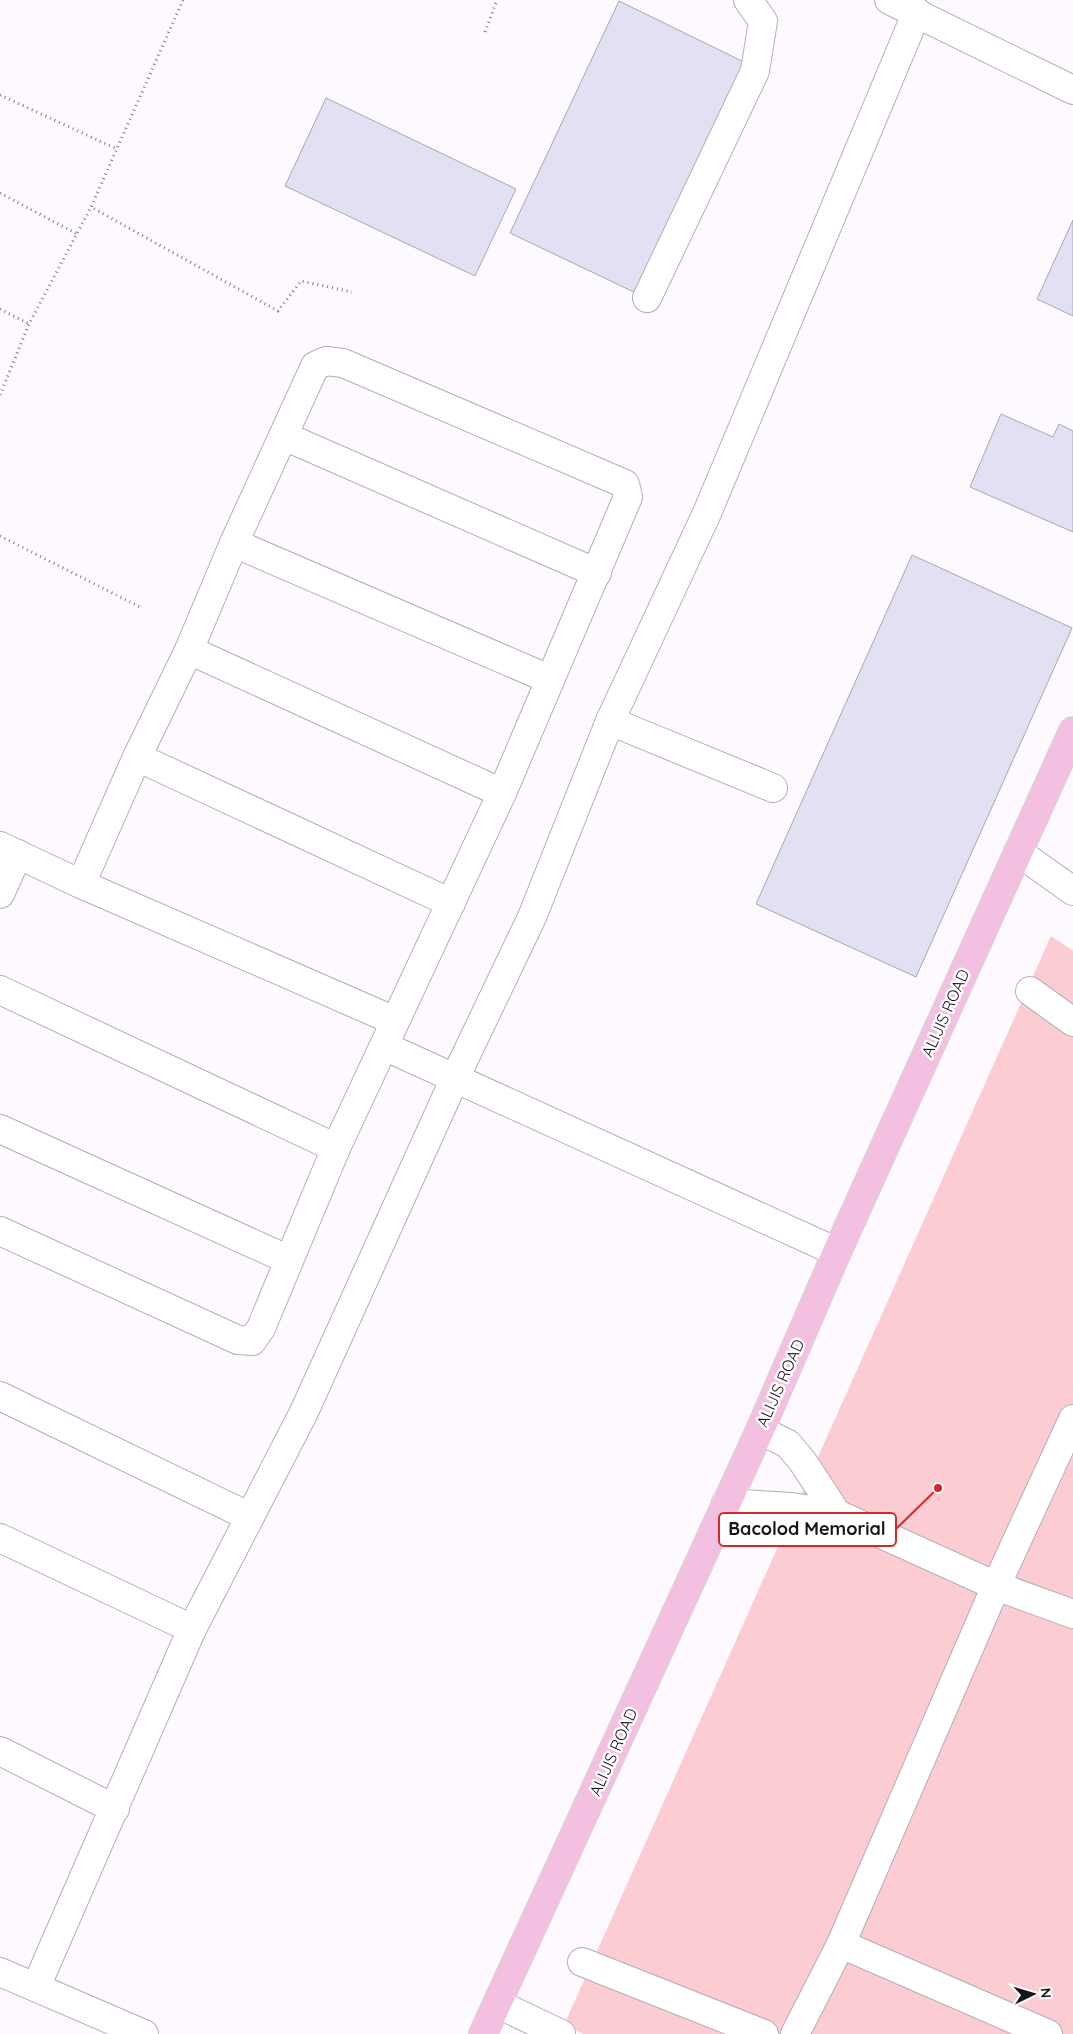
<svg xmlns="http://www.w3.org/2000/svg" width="1073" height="2034" font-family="Quicksand,sans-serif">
	<rect width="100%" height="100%" fill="#fdf9ff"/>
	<path fill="#fbccd2" d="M1051,936l22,15v1083h-490l-19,-9z"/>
	<g fill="#e2e1f3" stroke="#a6a6b6">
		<path d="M619,1l127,62 -108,231 -128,-61z"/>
		<path d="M326,98l190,91 -41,87 -190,-90z"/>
		<path d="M1073,220v96l-36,-17z"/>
		<path d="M1001,414l52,23 6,-13 14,7v101l-103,-45z"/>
		<path d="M912,555l160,73 -156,349 -160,-73z"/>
	</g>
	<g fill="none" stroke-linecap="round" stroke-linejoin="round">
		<g stroke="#b6acbb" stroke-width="30">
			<g id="minor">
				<path d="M889,0l184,90"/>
				<path d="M647,298l108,-227 8,-50 -15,-21"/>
				<path d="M284,436l313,137"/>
				<path d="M234,543l315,136"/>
				<path d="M189,650l313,143"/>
				<path d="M610,721l163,67"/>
				<path d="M137,757l314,146"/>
				<path d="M0,846l81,38 314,137"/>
				<path d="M1018,852l55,39"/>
				<path d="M0,894l18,-40"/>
				<path d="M0,990l336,158"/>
				<path d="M1030,991l43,31"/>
				<path d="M384,1046l453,206"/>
				<path d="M0,1129l289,131"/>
				<path d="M0,1231l238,109 14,1 9,-13 75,-180 166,-355 126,-296 -3,-13 -282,-121 -17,-2 -11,5 -81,177 -45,107 -52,107 -56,127"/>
				<path d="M0,1396l250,121"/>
				<path d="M760,1430l28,14 15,18 34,52"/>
				<path d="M726,1503l66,4 45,7 159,72 77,28"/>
				<path d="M0,1538l192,91"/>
				<path d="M0,1751l115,58"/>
				<path d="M841,1944l207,90"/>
				<path d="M582,1962l182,72"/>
				<path d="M0,1972l144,62"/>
				<path d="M36,1987l156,-358 112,-217 151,-334 77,-161 78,-196 97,-208 210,-501"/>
				<path d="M498,2004l63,30"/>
				<path d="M795,2034l46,-90 155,-358 77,-167"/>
			</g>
		</g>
		<g stroke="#d5d5d6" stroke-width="30">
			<path id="major" d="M483,2034l277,-604 77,-178 236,-521"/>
		</g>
		<g stroke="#807c82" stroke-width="3" stroke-dasharray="1 4" stroke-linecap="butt">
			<path d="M183,0l-92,207 187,104 23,-30 51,11"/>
			<path d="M485,32l12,-32"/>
			<path d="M0,95l117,54"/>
			<path d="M0,193l77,41"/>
			<path d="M0,309l29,15"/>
			<path d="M0,395l29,-71 62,-117"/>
			<path d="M0,536l142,72"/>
		</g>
		<use href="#minor" stroke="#fff" stroke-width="28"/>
		<use href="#major" stroke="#f4c0e1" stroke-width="28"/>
	</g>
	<g text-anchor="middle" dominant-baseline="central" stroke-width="5" stroke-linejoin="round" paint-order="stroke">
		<g font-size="16" fill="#171419" stroke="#fff">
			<text transform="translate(945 1013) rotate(-66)">ALIJIS ROAD</text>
			<text transform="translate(780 1383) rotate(-66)">ALIJIS ROAD</text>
			<text transform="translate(613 1752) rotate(-66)">ALIJIS ROAD</text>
		</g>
	</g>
	<path fill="none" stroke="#d62828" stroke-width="2" d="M938 1488L896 1529"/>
	<circle fill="#d62828" stroke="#fff" stroke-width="2" cx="938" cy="1488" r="5"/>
	<rect fill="#fff" stroke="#d62828" stroke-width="2" x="719" y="1513" width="177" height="33" rx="5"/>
	<g font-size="18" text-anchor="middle" font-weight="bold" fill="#171419">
		<text x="807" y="1535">Bacolod Memorial</text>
	</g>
	<g transform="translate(1033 1994) rotate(85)" stroke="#ffffff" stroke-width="4" paint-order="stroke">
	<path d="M0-4L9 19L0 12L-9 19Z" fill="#171419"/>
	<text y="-8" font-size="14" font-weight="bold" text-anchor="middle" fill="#171419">N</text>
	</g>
</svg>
